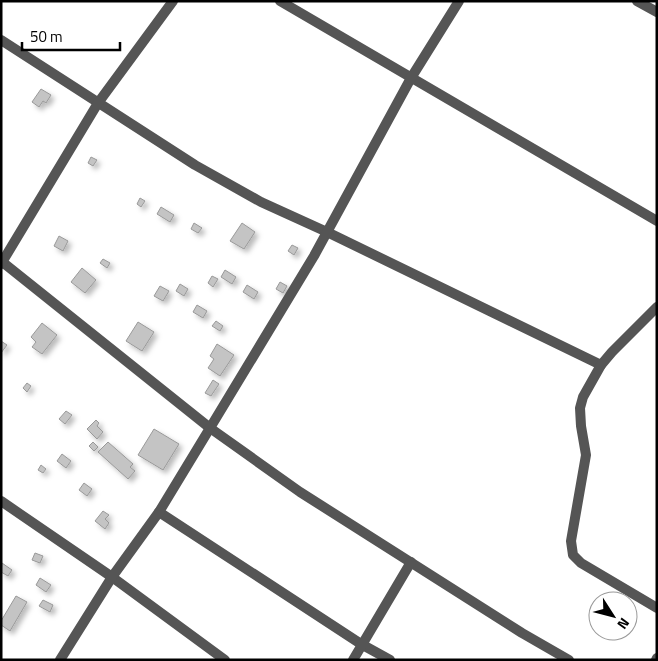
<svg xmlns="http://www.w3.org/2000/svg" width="658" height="661" font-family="'Titillium Web',sans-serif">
	<defs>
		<filter id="shadow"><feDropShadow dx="3.5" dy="3.5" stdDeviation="2.5" flood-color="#0004"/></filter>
	</defs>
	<rect width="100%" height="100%" fill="#fff"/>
	<g fill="#c4c4c4" stroke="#999" filter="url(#shadow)">
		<path d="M41,89l10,6 -5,8 -3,-2 -4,6 -7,-5z"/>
		<path d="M91,157l6,3 -4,6 -5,-3z"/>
		<path d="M140,198l5,3 -4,6 -4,-3z"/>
		<path d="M161,207l13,8 -4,7 -13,-8z"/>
		<path d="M194,223l8,5 -4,5 -7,-4z"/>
		<path d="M242,223l13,9 -11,17 -14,-8z"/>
		<path d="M59,236l9,5 -5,10 -9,-5z"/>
		<path d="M292,245l6,3 -4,7 -6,-4z"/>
		<path d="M103,259l7,4 -3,5 -7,-5z"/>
		<path d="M82,268l14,12 -11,13 -14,-11z"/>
		<path d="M225,270l11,7 -4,7 -11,-7z"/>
		<path d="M212,276l6,3 -5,8 -5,-4z"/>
		<path d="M280,282l7,4 -4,7 -7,-4z"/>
		<path d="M180,284l8,5 -4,7 -8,-5z"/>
		<path d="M247,285l11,7 -4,7 -11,-7z"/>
		<path d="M160,286l9,5 -6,10 -9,-5z"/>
		<path d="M197,305l10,6 -4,7 -10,-6z"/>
		<path d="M216,321l7,5 -3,5 -8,-5z"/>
		<path d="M138,322l16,10 -12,19 -16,-10z"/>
		<path d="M42,323l15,12 -15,19 -10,-7 4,-5 -5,-5z"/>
		<path d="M1,341l6,4 -6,8z"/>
		<path d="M217,344l17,11 -14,21 -12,-8 6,-9 -4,-3z"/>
		<path d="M213,380l6,4 -8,12 -6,-3z"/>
		<path d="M27,383l4,3 -4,6 -4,-4z"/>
		<path d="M66,411l6,4 -7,9 -6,-5z"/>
		<path d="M96,420l3,3 -2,3 6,6 -6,7 -10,-10z"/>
		<path d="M154,429l25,15 -16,26 -25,-15z"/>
		<path d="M93,442l5,5 -4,4 -5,-5z"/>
		<path d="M108,442l25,22 -3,3 5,4 -7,8 -30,-27z"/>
		<path d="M62,454l9,7 -5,7 -9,-7z"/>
		<path d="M41,465l5,4 -3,4 -5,-3z"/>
		<path d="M84,483l8,6 -5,7 -8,-6z"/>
		<path d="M103,511l6,4 -4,4 4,4 -4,6 -10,-8z"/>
		<path d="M35,553l8,3 -3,7 -8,-3z"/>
		<path d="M2,563l10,7 -4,6 -7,-4z"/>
		<path d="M40,578l11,7 -5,7 -10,-7z"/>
		<path d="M16,596l11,6 -17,29 -9,-6v-4z"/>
		<path d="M43,600l10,5 -3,7 -11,-6z"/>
	</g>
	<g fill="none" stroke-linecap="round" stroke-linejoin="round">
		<g stroke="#555" stroke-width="10">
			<path d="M280,1l377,220"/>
			<path d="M637,1l20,11"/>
			<path d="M1,40l194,125 66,37 66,30 274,133"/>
			<path d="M1,261l209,167 90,64 222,141 47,27"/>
			<path d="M1,264l97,-161 75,-102"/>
			<path d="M657,307l-45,45 -11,13 -18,32 -3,11 1,18 5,29 -15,86 2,14 8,8 76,45"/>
			<path d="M1,501l111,76 113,83"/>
			<path d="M159,512l202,132 29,16"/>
			<path d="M60,660l52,-83 47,-65 51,-84 104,-172 97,-178 48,-77"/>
			<path d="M353,660l58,-98"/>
			<path d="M656,660l1,-2"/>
		</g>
	</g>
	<rect width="658" height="661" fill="none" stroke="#000000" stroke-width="5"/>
	<g transform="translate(613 616) rotate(126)"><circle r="24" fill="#ffffff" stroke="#999999"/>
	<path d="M0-4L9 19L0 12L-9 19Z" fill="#000000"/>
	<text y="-8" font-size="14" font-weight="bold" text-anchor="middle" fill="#000000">N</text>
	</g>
	<path d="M22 42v8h98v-8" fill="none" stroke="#000000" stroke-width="2.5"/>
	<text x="30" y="42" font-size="15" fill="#000000" stroke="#ffffff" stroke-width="4" paint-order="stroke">50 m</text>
</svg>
